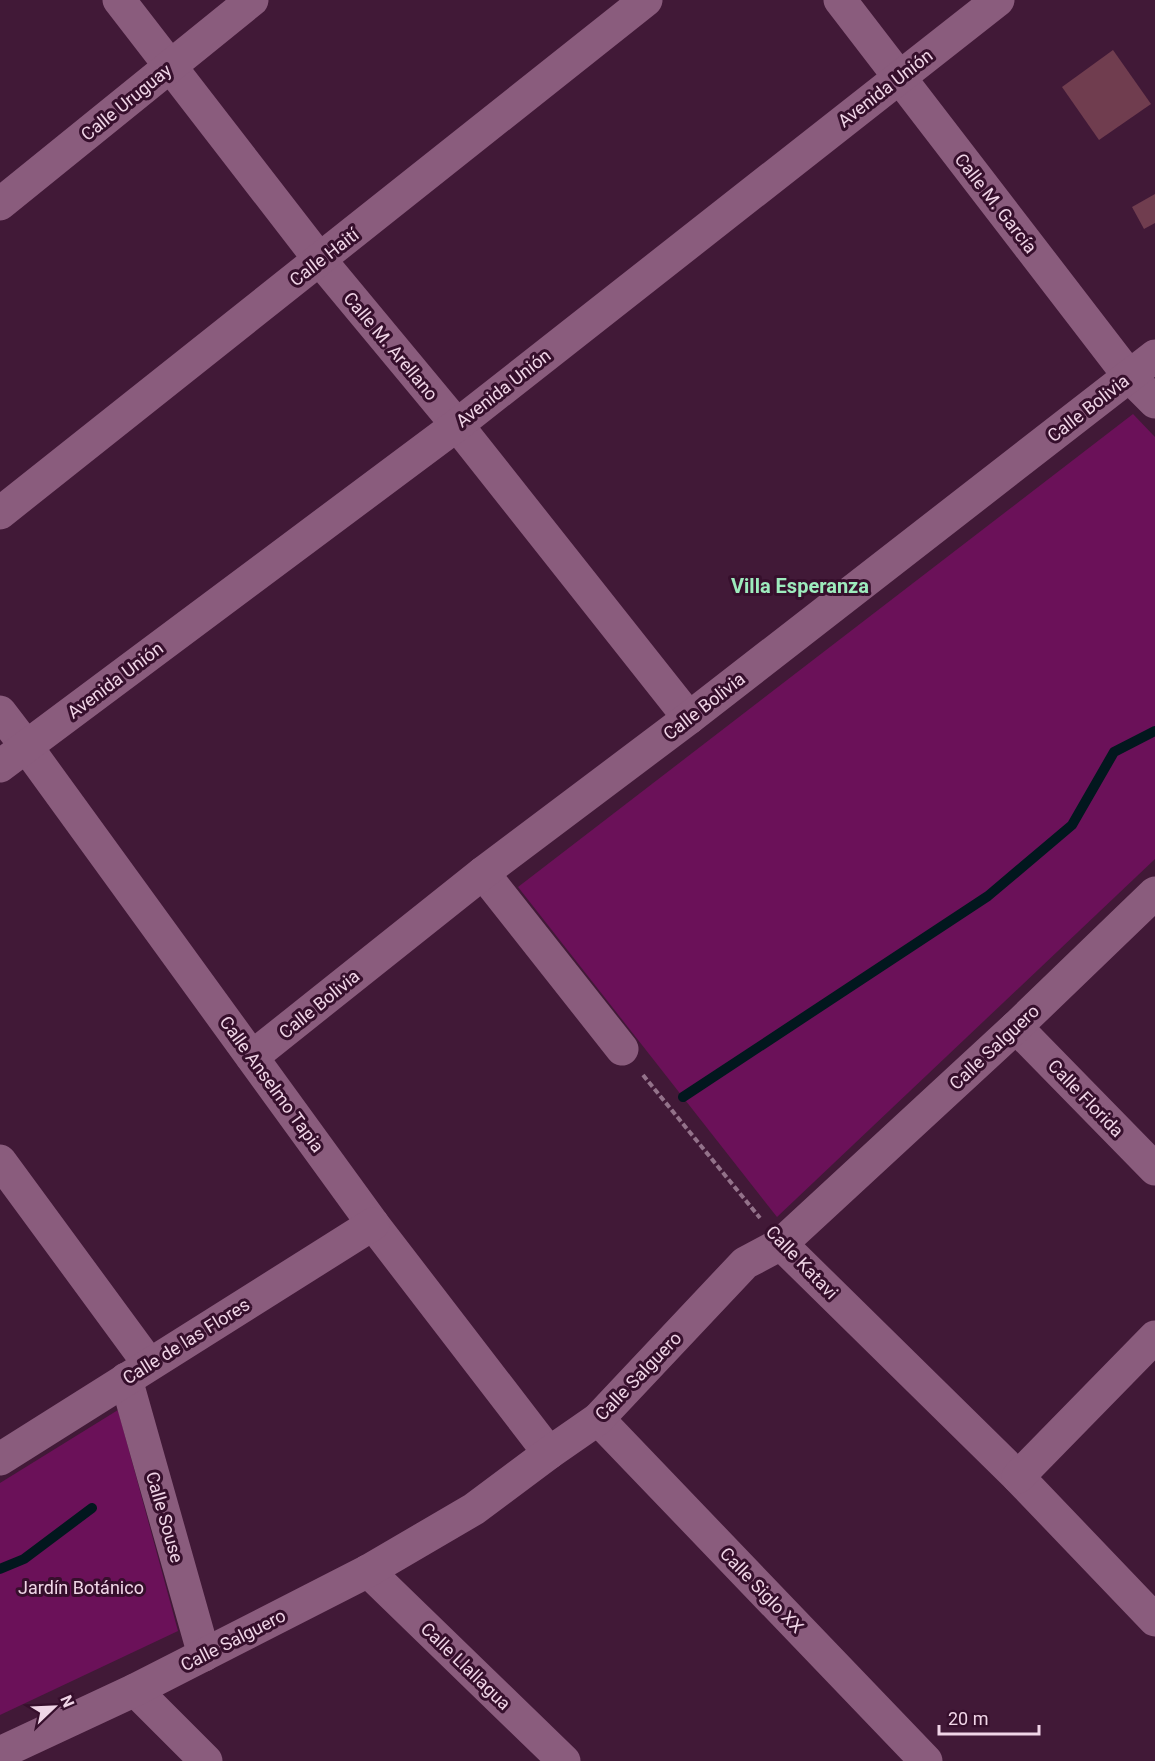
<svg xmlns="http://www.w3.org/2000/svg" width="1155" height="1761" font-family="Roboto,sans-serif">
	<rect width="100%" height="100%" fill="#411937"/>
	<g fill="#6b1159">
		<path d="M1133,414l22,23v422l-378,358 -259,-330z"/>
		<path d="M118,1410l60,221 -178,84v-232z"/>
	</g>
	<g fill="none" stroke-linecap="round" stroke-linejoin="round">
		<g stroke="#02171e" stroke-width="10">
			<path d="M683,1097l305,-201 84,-71 42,-73 41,-21"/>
			<path d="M0,1569l24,-10 68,-51"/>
		</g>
	</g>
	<g fill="#703d4f">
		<path d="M1113,50l38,54 -52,36 -37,-53z"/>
		<path d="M1155,194v29l-11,6 -12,-22z"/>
	</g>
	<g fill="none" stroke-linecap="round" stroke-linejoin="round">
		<path stroke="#93728a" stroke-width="4" stroke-dasharray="6 3" stroke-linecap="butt" d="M643,1075l117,143"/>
		<g stroke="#8a5c7d" stroke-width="33">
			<path d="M119,0l201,260 137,165 232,293"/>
			<path d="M840,0l289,376 26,26"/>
			<path d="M0,204l252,-204"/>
			<path d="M0,513l646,-513"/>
			<path d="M0,712l26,34 347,478 176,229"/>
			<path d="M0,766l457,-341 541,-425"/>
			<path d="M483,873l139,176"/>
			<path d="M1016,1027l139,142"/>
			<path d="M252,1057l231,-184 206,-155 466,-362"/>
			<path d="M0,1161l149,203"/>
			<path d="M781,1244l237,233 137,143"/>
			<path d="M126,1379l78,276"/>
			<path d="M598,1419l328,342"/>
			<path d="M0,1459l373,-235"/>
			<path d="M1018,1477l137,-140"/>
			<path d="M368,1571l196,190"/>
			<path d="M135,1690l71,71"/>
			<path d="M0,1753l135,-63 233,-119 106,-62 75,-56 49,-34 147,-156 36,-19 235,-217 139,-134"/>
		</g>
	</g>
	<g text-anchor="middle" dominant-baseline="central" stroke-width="6" stroke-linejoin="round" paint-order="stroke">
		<g font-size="18" fill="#f0d5e7" stroke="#360f2c">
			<text transform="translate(885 88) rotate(-38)">Avenida Unión</text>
			<text transform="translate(126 102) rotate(-39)">Calle Uruguay</text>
			<text transform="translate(996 203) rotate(52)">Calle M. García</text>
			<text transform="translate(324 257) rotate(-38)">Calle Haití</text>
			<text transform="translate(391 346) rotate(50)">Calle M. Arellano</text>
			<text transform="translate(503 388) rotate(-38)">Avenida Unión</text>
			<text transform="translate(1088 408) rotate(-38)">Calle Bolivia</text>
			<text transform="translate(115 680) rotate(-37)">Avenida Unión</text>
			<text transform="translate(704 706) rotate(-38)">Calle Bolivia</text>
			<text transform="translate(319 1004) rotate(-39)">Calle Bolivia</text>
			<text transform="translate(994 1047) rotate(-43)">Calle Salguero</text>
			<text transform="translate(272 1084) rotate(54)">Calle Anselmo Tapia</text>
			<text transform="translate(1086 1098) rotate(46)">Calle Florida</text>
			<text transform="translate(802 1262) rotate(46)">Calle Katavi</text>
			<text transform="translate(186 1341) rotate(-32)">Calle de las Flores</text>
			<text transform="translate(638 1376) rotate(-46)">Calle Salguero</text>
			<text transform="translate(165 1517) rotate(74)">Calle Souse</text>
			<text transform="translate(762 1590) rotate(46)">Calle Siglo XX</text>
			<text transform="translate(233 1640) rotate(-27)">Calle Salguero</text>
			<text transform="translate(466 1666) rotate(44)">Calle Llallagua</text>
		</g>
		<g font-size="18" fill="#f0d6e7" stroke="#360f2c">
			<text x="81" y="1587">Jardín Botánico</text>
		</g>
		<g font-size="20" font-weight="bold" fill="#9debbd" stroke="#360f2c">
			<text x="800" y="586">Villa Esperanza</text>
		</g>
	</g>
	<g transform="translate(54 1707) rotate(67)" stroke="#360f2c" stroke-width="4.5" paint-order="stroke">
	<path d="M0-4.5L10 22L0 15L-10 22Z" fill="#f0d5e7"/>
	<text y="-9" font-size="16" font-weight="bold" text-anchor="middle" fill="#f0d5e7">N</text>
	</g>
	<path d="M939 1725v9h100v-9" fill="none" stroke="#f0d5e7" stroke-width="3"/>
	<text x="948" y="1725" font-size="18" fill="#f0d5e7" stroke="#360f2c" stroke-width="4.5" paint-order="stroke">20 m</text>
</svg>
